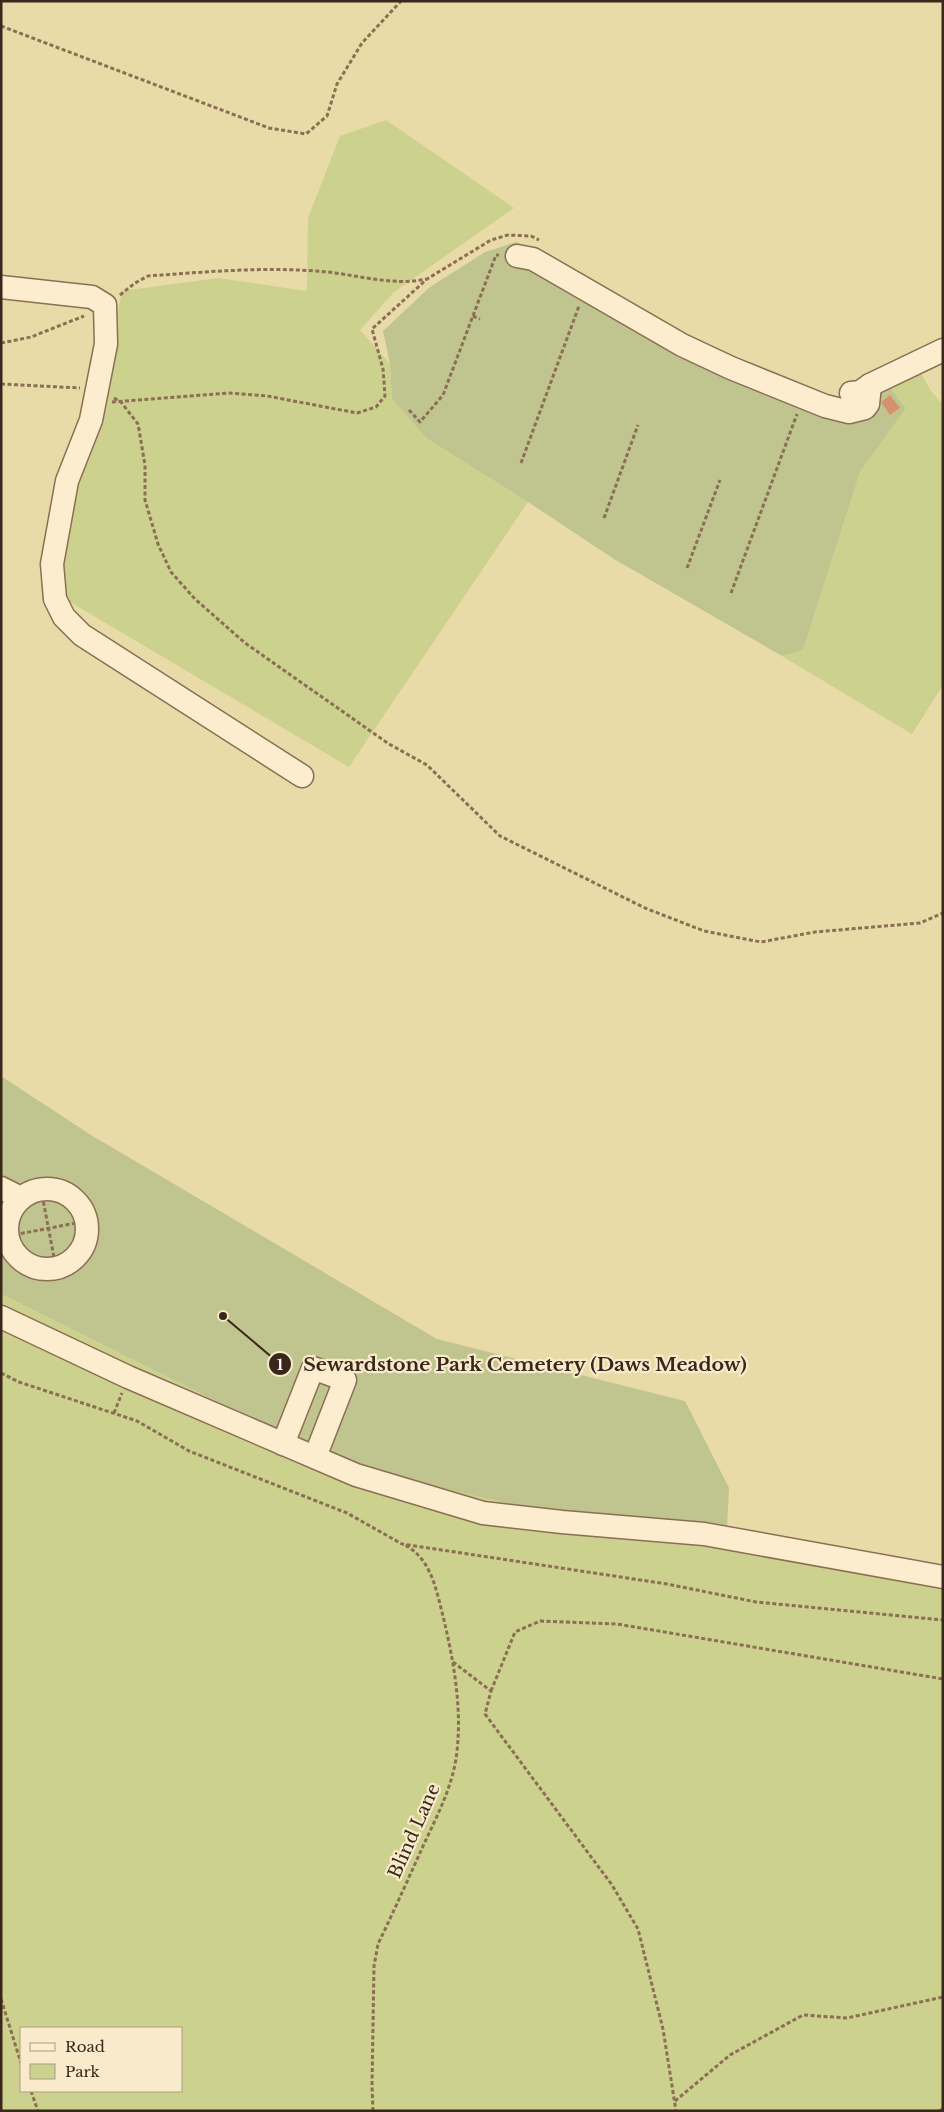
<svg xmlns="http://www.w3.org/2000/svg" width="944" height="2112" font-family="'Libre Baskerville',serif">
	<rect width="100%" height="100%" fill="#f2dfbb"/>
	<path fill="#e8dba8" d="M1,1h942v1583l-217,-35 -41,-148 -248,-62 -346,-204 -90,-59z"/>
	<g fill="#ccd18e" fill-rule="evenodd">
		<path d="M386,120l128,88 -120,84 -34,38 30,34 2,35 34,39 102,64 -179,265 -289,-171 1,-50 14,-58 15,-30 32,-167 96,-13 89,13 1,-73 32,-82z"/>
		<path d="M918,368l13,23 12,14v280l-31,49 -130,-78 21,-6 57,-178 46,-64 -18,-23z"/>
		<path d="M1,1294l341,170 601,120v527h-942zM21,2028h160v63h-160z"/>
	</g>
	<g fill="#c0c48f">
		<path d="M516,242l225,122 91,35 23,5 33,-19 18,23 -46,64 -57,178 -21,6 -168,-97 -86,-57 -102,-64 -34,-39 -2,-35 -7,-33 47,-44 55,-35z"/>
		<path d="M1,1076l90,59 346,204 248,62 44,87 -3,61 -75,-12 -309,-73 -341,-170z"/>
	</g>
	<path fill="#d4936d" d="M890,395l10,13 -10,7 -9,-13z"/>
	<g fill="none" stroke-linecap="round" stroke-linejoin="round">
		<g stroke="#8b6e53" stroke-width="25">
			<g id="minor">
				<path d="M517,256l16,3 149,86 49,23 94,38 24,6 16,-4 3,-4 2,-19"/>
				<path d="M1,287l91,10 13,8 1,39 -15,76 -24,61 -15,83 3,35 9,18 18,18 220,141"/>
				<path d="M851,393l9,-1 10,-7 73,-35"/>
				<path d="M1,1188l20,10"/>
				<circle cx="47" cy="1229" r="40"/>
				<path d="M1,1317l127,60 228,98 127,38 79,9 142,12 239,43"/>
				<path d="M283,1444l30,-76 32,12 -30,77"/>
			</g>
		</g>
		<g stroke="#8b6e53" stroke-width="3" stroke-dasharray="4 2.5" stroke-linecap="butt">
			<path d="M1,26l268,102 37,6 21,-18 10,-32 25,-41 39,-42"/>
			<path d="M120,295l15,-12 13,-7c56,-4 112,-9 168,-5 36,2 75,16 110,8"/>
			<path d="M473,316l7,3"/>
			<path d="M1,343l30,-6 53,-21"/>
			<path d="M1,384l79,4"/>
			<path d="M114,398l7,4 17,22 7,41v35l13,44 13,28 24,27 50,44 144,101 38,21 73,71 145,72 59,23 57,11 54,-10 105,-9 23,-10"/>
			<path d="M112,402l116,-9 39,3 90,17 19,-6 9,-11 -2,-27 -11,-40 55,-50 64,-39 17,-5 23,1 8,4"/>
			<path d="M409,410l11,12 23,-27 53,-140h3"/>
			<path d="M521,463l58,-157"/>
			<path d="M604,518l34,-93"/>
			<path d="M687,568l33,-88"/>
			<path d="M731,593l66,-179"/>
			<path d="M41,1189l15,79"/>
			<path d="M8,1236l79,-15"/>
			<path d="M1,1373l18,9 118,39 52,30 158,62 55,31 265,40 89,18 187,18"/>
			<path d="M114,1413l8,-20"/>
			<path d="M453,1662l38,29 -6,23 127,171 26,44 25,100 13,82"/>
			<path d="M491,1691l24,-59 25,-11 77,3 326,55"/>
			<path d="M1,1999l20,64"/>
			<path d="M31,2091l7,20"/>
			<path d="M675,2101l55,-46 73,-40 44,3 96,-21"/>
			<path d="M373,2111l-1,-25 2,-120 4,-22c16,-33 31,-67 46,-100 13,-28 27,-55 32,-85 7,-47 -2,-97 -13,-143 -7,-27 -12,-57 -38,-71"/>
			<path d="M939,2111l4,-2"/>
		</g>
		<use href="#minor" stroke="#fcedcf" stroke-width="22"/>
	</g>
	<g text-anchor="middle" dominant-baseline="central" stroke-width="4.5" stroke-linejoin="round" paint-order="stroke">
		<g font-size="18" fill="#38271a" stroke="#f9eacb">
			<text transform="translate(414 1831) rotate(-66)">Blind Lane</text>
		</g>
	</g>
	<path fill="none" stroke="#38271a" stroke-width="2" d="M223 1316L280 1364"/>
	<g fill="#38271a" stroke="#f9eacb" stroke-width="2">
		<circle cx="223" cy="1316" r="5"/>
		<circle cx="280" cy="1364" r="12"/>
	</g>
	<g font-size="15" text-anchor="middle" font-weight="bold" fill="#fff">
		<text x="280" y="1370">1</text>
	</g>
	<g font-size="19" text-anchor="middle" font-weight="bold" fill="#38271a" stroke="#f9eacb" stroke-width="4.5" stroke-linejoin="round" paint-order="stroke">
		<text x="525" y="1371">Sewardstone Park Cemetery (Daws Meadow)</text>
	</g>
	<rect width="944" height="2112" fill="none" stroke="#38271a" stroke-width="5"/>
	<rect x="20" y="2027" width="162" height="65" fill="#f9eacb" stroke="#ac9c84"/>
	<rect x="30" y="2043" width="25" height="8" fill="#fcedcf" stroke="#ac9c84"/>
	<text x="65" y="2052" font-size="15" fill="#38271a">Road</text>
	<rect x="30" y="2064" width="25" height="15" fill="#ccd18e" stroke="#ac9c84"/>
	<text x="65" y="2077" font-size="15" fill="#38271a">Park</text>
</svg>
